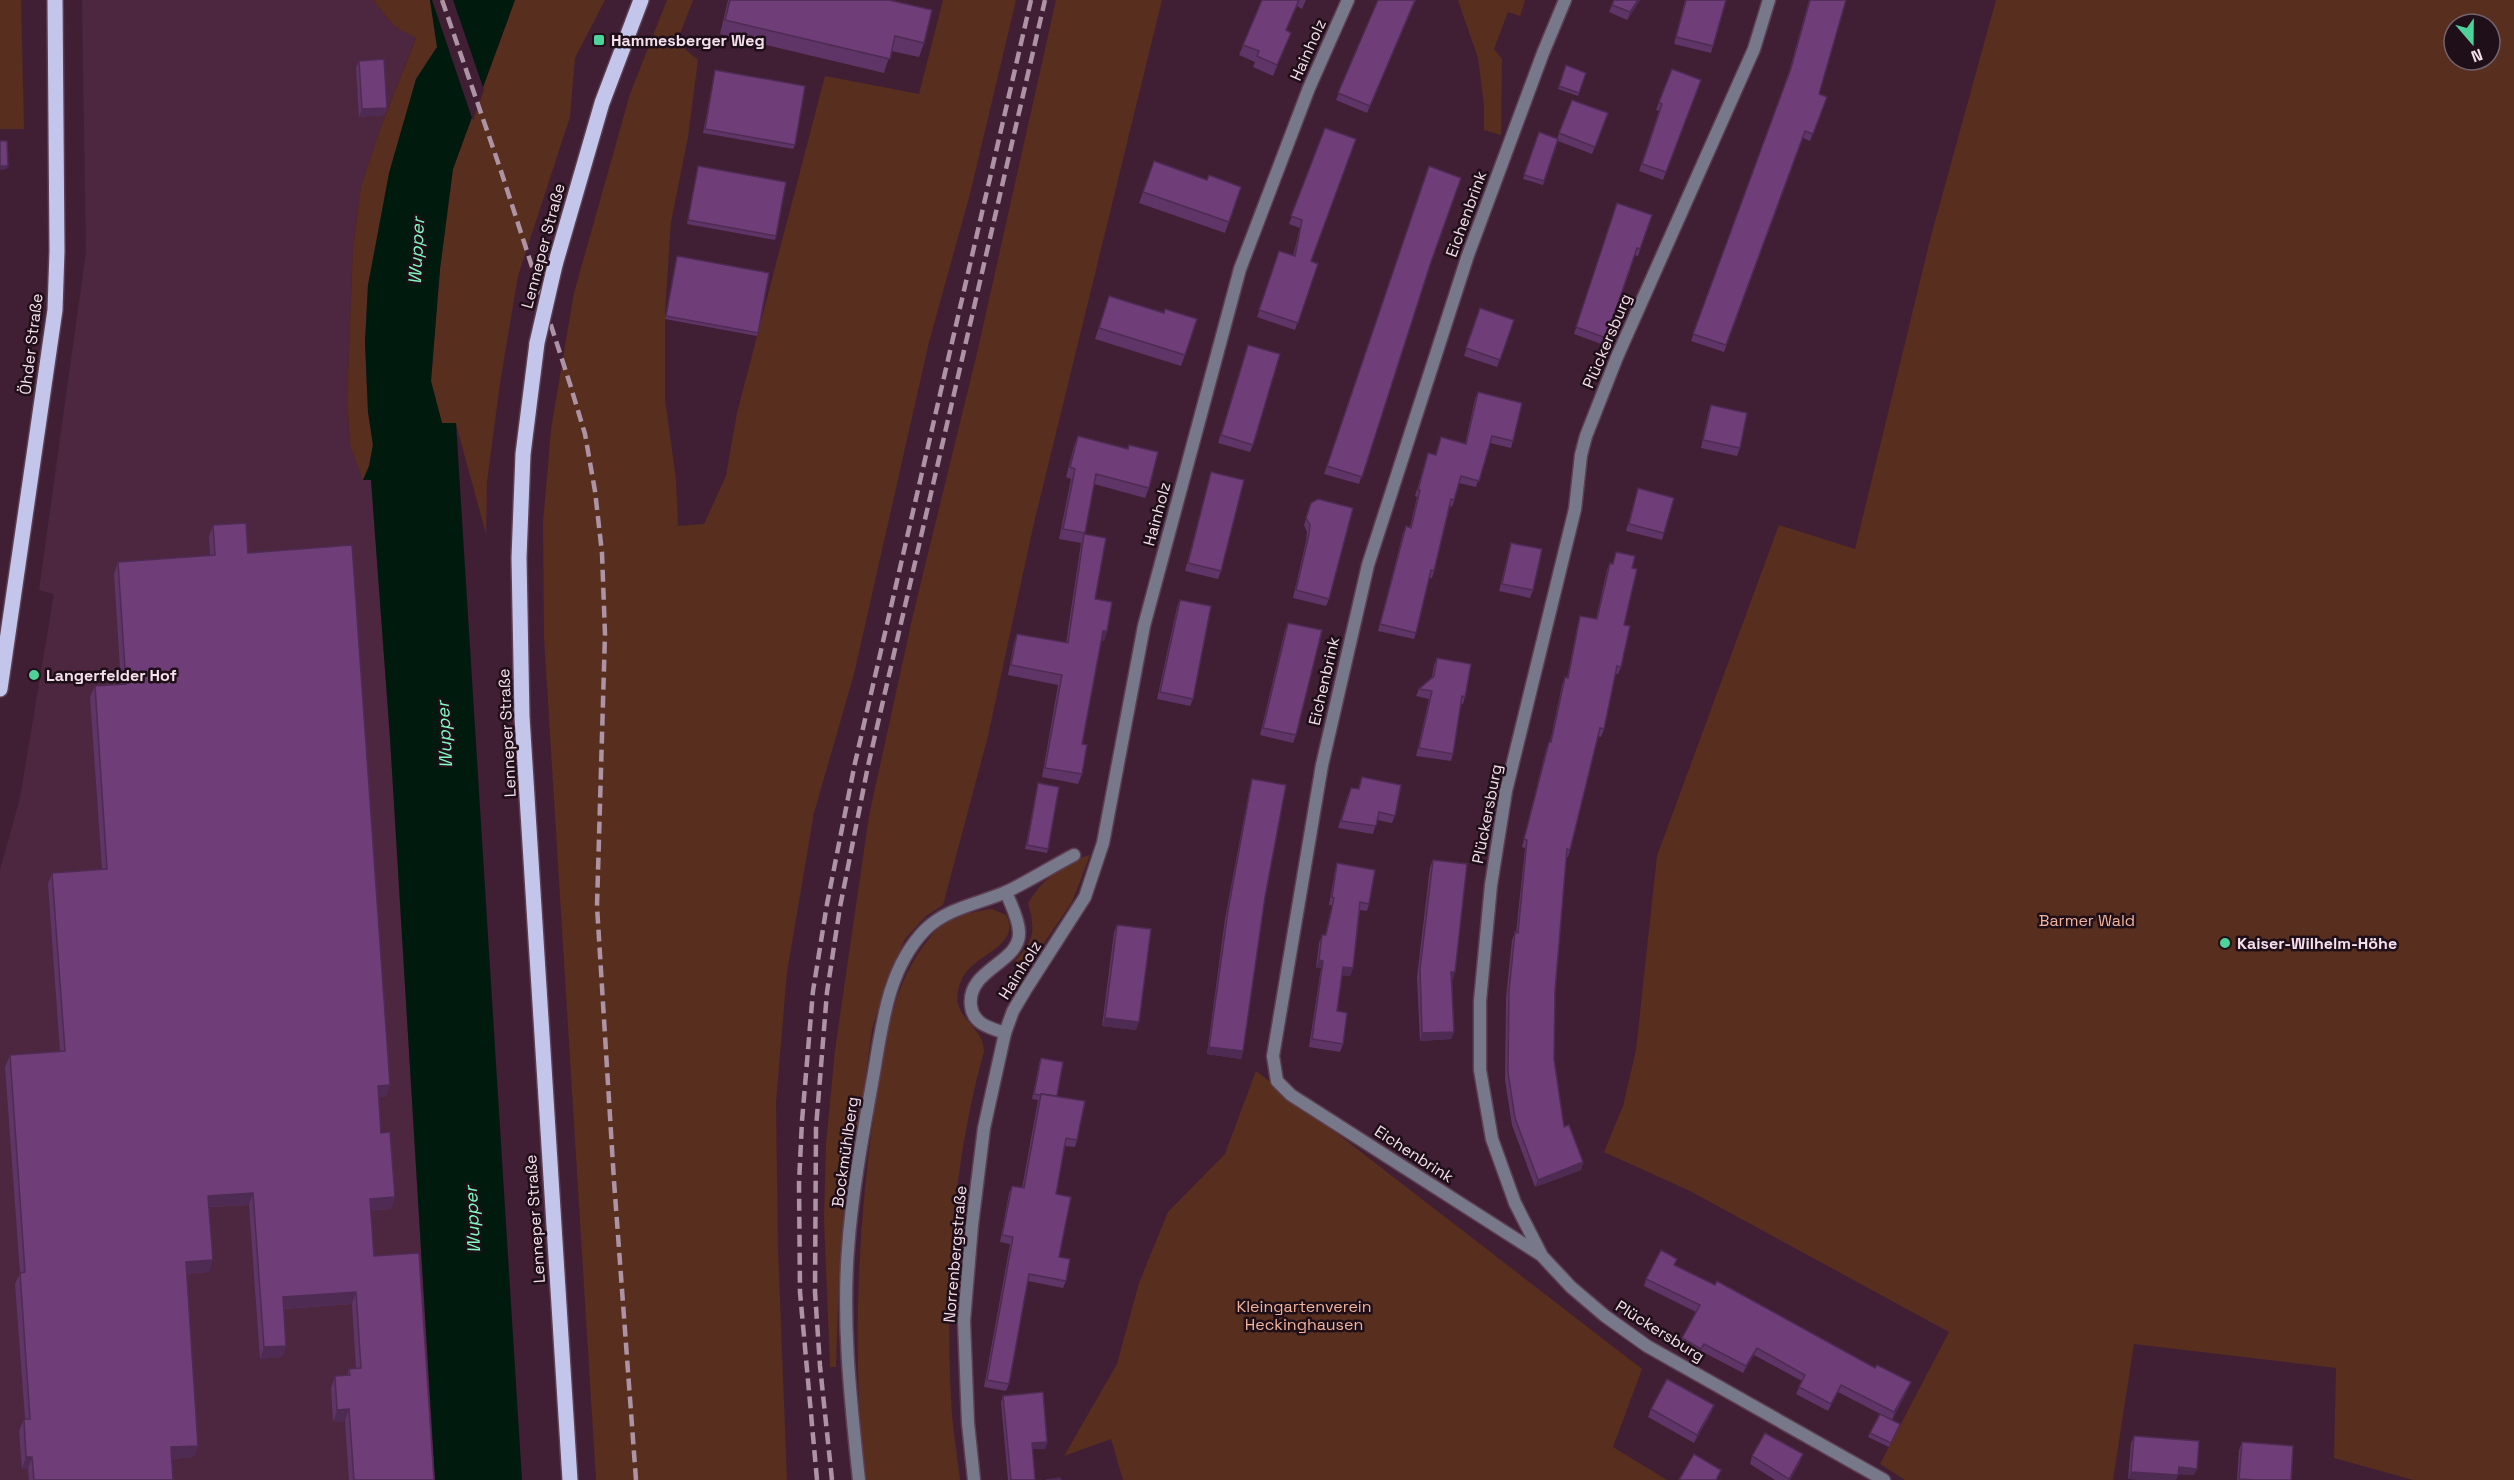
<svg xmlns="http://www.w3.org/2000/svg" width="2514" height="1480" font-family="'Space Grotesk',sans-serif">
	<rect width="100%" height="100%" fill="#401f35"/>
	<path fill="#4d2740" d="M82,0h291l21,26 22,11 -35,90 -20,60 -8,60 -6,153 3,44 21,35 19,259 45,742h-435v-610l20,-72 34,-204 -15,-4 47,-338z"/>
	<g fill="#582e1f" fill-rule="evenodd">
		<path d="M0,0h21l3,129h-24z"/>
		<path d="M373,0h57l7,47 -21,32 -48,206 -3,57 3,70 5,33 -4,21 -6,14 -13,-36 -3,-44 6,-153 8,-60 20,-60 35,-89 -22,-12z"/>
		<path d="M515,0h90l-30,58 -5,59 -52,159 -18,107 -13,99 -1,52 -30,-110 -14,-1 -11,-42 9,-112 13,-100z"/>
		<path d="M667,0h26l-16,42 21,18 -10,77 -17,85 -6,90v88l11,79 2,47 26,-2 22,-48 11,-63 88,-337 94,18 24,-94h73l-46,194 -41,148 -75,332 -40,139 -27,159 -11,131 2,145 9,232h-191l-52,-843 -1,-114 8,-94 23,-136 56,-199z"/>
		<path d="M1056,0h106l-129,527 -45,209 -45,169 -17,11 -21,23 -16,38 -17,52 -33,246 -3,92h-6l-6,-147 2,-76 9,-94 34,-234 44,-201 65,-266z"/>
		<path d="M1458,0h67l-5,16 -12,-4 -14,37 8,10 -1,76 -17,-5v-25l-6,-47z"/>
		<path d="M1996,0h518v1480h-101l-79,-22 2,-90 -202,-24 -21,136h-208l-25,-16 69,-132 -259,-141 -86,-39 19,-46 13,-56 21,-194 122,-331 76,24 76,-313zM2454,24h36v36h-36z"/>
		<path d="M1090,855l-18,47 -48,70 -10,-10c20,-21 22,-30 14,-59 13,-22 37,-42 62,-48z"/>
		<path d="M992,909l14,6c17,32 -35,39 -45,66 -15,38 22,41 23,70 -31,112 -39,231 -33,347 1,28 6,55 9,82h-95c-13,-123 -8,-246 9,-368 9,-60 16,-128 57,-176 15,-18 38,-24 61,-27z"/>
		<path d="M1256,1071l386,298 -29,78 54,33h-544l-12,-41 -47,17 53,-92 22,-81 29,-71 57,-58z"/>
	</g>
	<path fill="#001a0e" d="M430,0h85l-62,169 -13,100 -9,112 11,42h14l66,1057h-87l-45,-742 -19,-258h-8l6,-14 4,-21 -5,-33 -3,-70 3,-57 21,-112 27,-94 21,-32z"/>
	<path fill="#401f35" d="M432,0h21l31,90 -11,31z"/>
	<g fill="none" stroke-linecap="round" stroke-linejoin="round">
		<g stroke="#5d3e52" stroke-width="15">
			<g id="street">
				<path d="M1769,0l-15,49 -137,308 -31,79 -5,19 -6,54 -69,282 -15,94 -11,116v69l12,69 23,64 27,53 29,31 34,29 42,30 237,134"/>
				<path d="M1005,1033c-15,-5 -32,-9 -34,-27 -5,-37 50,-43 48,-74 0,-13 -9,-29 -13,-40"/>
				<path d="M1541,1255l-250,-160 -14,-14 -4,-25 49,-291 46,-200 100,-310 75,-202 22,-53"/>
				<path d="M859,1480c-8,-77 -17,-154 -11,-231 4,-57 15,-115 25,-171 9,-51 14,-109 52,-148 22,-22 53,-26 81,-38 23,-11 45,-25 68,-37"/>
				<path d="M974,1480l-6,-57 -4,-102 8,-96 12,-97 21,-95 8,-22 13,-22 59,-92 18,-54 41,-217 96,-357 69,-181 39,-88"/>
			</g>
		</g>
		<g stroke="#5d3e52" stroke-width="18">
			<g id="primary">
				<path d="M555,265l47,-162 39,-103"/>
				<path d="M537,343l-14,111 -4,104 3,159 48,763"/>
				<path d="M0,689l55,-379 2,-59 -2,-251"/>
			</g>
		</g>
		<use href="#street" stroke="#77798a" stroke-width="12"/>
		<use href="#primary" stroke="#c3c6ea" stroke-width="15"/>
		<g stroke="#ad93a3" stroke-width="4.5" stroke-dasharray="12 6" stroke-linecap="butt">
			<path d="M442,0l59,171 69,213 15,50 10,57 7,62 3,81 -8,272 17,275 22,299"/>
			<path d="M817,1480l-17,-188 -1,-109 3,-62 11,-130 14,-87 28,-141 176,-763"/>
			<path d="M832,1480l-12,-114 -5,-74 1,-164 11,-136 13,-85 28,-141 177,-766"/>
		</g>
		<g stroke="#5d3e52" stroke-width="18" stroke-linecap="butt">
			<path id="primary-bridge" d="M537,343l18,-78"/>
		</g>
		<use href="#primary-bridge" stroke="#c3c6ea" stroke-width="15"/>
	</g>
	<g fill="#5f3466">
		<path d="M728,0h161l35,43 -5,14 -28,-6 -7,22 -164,-39z"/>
		<path d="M1262,0h44l-4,9 -5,-3 -11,24 5,3 -18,43 -20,-9 2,-5 -16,-7z"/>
		<path d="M1378,0h38l-49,113 -31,-13z"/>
		<path d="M1614,0h26l-13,20 -18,-8z"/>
		<path d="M1685,0h41l-15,53 -37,-9z"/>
		<path d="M1809,0h37l-27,94 8,3 -17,44 -7,-3 -79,214 -33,-11 97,-266z"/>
		<path d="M359,61l28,47 -3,7 -25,2 -3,-49z"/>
		<path d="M1566,65l20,8 -8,23 -20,-7z"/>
		<path d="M1672,69l29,11 -38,100 -24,-9 20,-60 -3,-1z"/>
		<path d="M715,70l80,75 -2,4 -90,-16z"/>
		<path d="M1572,100l36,13 -16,41 -34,-13 -15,44 -20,-6 16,-47 18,7z"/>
		<path d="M1325,128l-14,133 7,3 -23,66 -38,-13 22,-66 14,5 7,-28 -11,-4z"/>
		<path d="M1154,161l53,19 34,7 -16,46 -86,-30z"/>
		<path d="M698,166l78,70 -1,4 -88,-16z"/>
		<path d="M1429,166l2,96 -72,222 -35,-10z"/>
		<path d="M1617,203l35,12 -14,41 -3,-1 -31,90 -30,-11z"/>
		<path d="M677,256l81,77 -1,3 -92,-17z"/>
		<path d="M1109,296l54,17 22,42 -4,11 -86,-27z"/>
		<path d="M1480,308l34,12 -17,47 -33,-11z"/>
		<path d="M1248,345l5,100 -3,7 -32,-9z"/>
		<path d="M1478,392l35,49 -2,7 -21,-5 -14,44 -17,-4 -7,24 -2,-1 -16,65 -2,7h-3l-13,55 -2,6 -36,-8 25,-98 3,-7 4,1 7,-30 -2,-1 13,-43 7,2 6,-18 24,7 10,-45z"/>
		<path d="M1711,405l29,43 -3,8 -36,-8 7,-35z"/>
		<path d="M1078,436l71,52 -4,10 -51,-14 -10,50 11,65 12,32 -3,10 -3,-1 -19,104v30l-4,10 -36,-7 16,-92 -50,-10 6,-32 3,-9 49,9 15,-100 -22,-4 12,-60 -5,-2 8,-31z"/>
		<path d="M1211,472l10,99 -3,8 -33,-8z"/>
		<path d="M1638,488l26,45 -2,7 -36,-9z"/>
		<path d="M1311,503l18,96 -3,7 -33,-8 13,-57 1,-9 -3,-7z"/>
		<path d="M213,525l35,28 138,544h-7l2,36 14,64 -4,12 -20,1 3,46 60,224h-85l-4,-59 -12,1 -2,-34 4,-12h12l2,-7 7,-1 -4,-64 -68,5 2,37 -4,11 -22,2 -11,-154 -40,2v65l-23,2 12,172 -4,11 -23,2 2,21h-144l-1,-12 -6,1 -3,-38 5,-12h1l-10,-135 5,-11 -15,-206 5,-12 50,-3 -12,-168 4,-11 50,-4 -12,-172 5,-11 26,-2 -7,-110 4,-12 92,-6 -1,-19z"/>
		<path d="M1511,543l22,47 -3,8 -31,-7 10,-41z"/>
		<path d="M1616,552l16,16 -8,57 -3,42 -3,7h-3l-11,55 -3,8 -3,-1 -28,114 -2,7h-2l-11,134 -1,68 10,68 19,35 -2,8 -46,17 -23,-62 -7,-45 1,-82 6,-58 3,-8 1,1 9,-85 -3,-1 24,-98 3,-7h1l12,-57 3,-8 2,1 11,-55 2,-7 16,3 11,-49 3,-7 2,1z"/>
		<path d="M1180,600l13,99 -3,7 -33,-7 20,-92z"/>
		<path d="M1288,623l8,112 -3,8 -33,-8 25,-105z"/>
		<path d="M1437,658l28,39 -2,7h-2l-8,50 -2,7 -35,-5 13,-57 -13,-3 3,-7 13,-12 2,-12z"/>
		<path d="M1362,777l33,39 -3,7 -15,-3 -4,14 -35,-6 10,-33 10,-6z"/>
		<path d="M1252,779l13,118 -22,154 -2,8 -34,-5 18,-135 25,-133z"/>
		<path d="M1038,783l10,66 -1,4 -22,-4z"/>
		<path d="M1433,860l20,120 -1,-1 2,53 -3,7 -31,2 -3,-64 13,-110z"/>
		<path d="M1337,863l32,41 -2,7 -7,-1 -7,58 -3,8 -8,-1 -5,36 6,33 -3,8 -31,-5 12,-79h-5l3,-25 3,-8h3l7,-30h-3l6,-34z"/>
		<path d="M1117,925l19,105 -34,-4 12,-94z"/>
		<path d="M1041,1058l16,38 20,44 -2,7 -10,-1 -9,48 3,63 7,24 -3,7 -35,-7 -19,103 -3,7 -22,-4 26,-143 -10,-2 9,-49 3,-7 10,2 16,-88 -6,-1 7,-35z"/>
		<path d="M1677,1259l-2,6 233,124 -16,31 -54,-28 -10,19 -32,-17 6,-13 -48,-26 -11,18 -42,-22 -2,5 -19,-11 2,-7 14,-26 -52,-26 2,-7z"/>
		<path d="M1003,1396l44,46 -2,7h-13l3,31h-27l-7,-78z"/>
		<path d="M1714,1405l-3,8 -17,30 -46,-26 3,-8z"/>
		<path d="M1900,1424l-11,23 -21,-10 2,-4z"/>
		<path d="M2134,1436l60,39 -16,-1 -2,6h-28l-20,-1 3,-36z"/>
		<path d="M2242,1442l49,38h-54l2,-30z"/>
		<path d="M1752,1456l48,6 -10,18h-15l-25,-16z"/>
	</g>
	<g fill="#4e2b53">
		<path d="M1638,0h2l-13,20 3,-8z"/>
		<path d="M387,108l-3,7 -25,2 3,-8z"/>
		<path d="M0,166h8l-1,3 -7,1z"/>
		<path d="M1103,631h4l-3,10 -4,-1z"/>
		<path d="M1319,960l4,1 -2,7h-5z"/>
		<path d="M1343,967l10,1 -3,8 -10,-1z"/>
		<path d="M1451,972h4l-2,8 -4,-1z"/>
		<path d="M1105,1018l34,4 -3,8 -34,-4z"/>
		<path d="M1454,1032l-3,7 -31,2 2,-8z"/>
		<path d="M1209,1047l34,4 -2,8 -34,-5z"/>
		<path d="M390,1085l-4,12 -12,1 4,-12z"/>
		<path d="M1583,1162l-2,8 -46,17 3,-7z"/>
		<path d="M253,1193l-4,12 -45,2 4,-11z"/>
		<path d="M395,1197l-4,12 -25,1 4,-11z"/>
		<path d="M213,1260l-4,12 -28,2 5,-12z"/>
		<path d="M356,1292l-4,12 -73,5 4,-12z"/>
		<path d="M286,1346l-4,11 -22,2 4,-12z"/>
		<path d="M1757,1348l-3,7 -11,18 3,-7z"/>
		<path d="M1911,1382l-3,7 -16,31 2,-8z"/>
		<path d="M1841,1385l-3,7 -10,19 3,-7z"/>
		<path d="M1714,1405l-3,8 -17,30 3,-8z"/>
		<path d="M349,1409l-4,12 -12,1 4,-12z"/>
		<path d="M1047,1442l-2,7h-15l2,-6z"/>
		<path d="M198,1446l-4,11 -28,2 5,-12z"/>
		<path d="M1803,1454l-3,8 -10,18h-1z"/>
		<path d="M26,1457h6l-4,11 -6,1z"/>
		<path d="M2179,1467l18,2 -3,6 -18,-1z"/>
		<path d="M2131,1472l47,3 -2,5h-28l-20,-1z"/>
	</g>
	<g fill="#6f3d77" stroke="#4e2b53" stroke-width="1.5">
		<path d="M730,0h159l43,10 -8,33 -29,-7 -5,23 -165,-39z"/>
		<path d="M1262,0h37l-13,30 5,3 -14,32 -20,-9 2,-5 -16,-6z"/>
		<path d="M1378,0h37l-45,106 -32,-13z"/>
		<path d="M1614,0h24l-8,12 -18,-7z"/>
		<path d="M1686,0h40l-13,46 -37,-9z"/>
		<path d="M1810,0h36l-27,94 8,3 -14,37 -8,-3 -79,214 -33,-11 98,-266z"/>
		<path d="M384,59l3,49 -25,1 -3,-48z"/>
		<path d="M1566,65l20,8 -7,20 -20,-7z"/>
		<path d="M1672,69l29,11 -35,92 -24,-8 20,-60 -3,-2z"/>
		<path d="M715,70l90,16 -10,59 -90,-16z"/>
		<path d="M1572,100l36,13 -13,34 -36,-14z"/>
		<path d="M1325,128l31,11 -45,122 7,3 -20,59 -39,-13 20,-59 16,5 7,-36 -11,-4z"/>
		<path d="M1539,132l19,7 -14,42 -20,-6z"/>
		<path d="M0,141h7l1,25h-8z"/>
		<path d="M1154,161l53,19 2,-5 32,12 -12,35 -86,-30z"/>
		<path d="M698,166l88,16 -10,54 -88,-16z"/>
		<path d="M1429,166l32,12 -30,84 -69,215 -35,-11z"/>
		<path d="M1617,203l35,12 -12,34 -3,-1 -31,90 -30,-11z"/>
		<path d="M677,256l92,17 -11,60 -92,-17z"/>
		<path d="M1109,296l55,17 1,-4 32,10 -12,36 -86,-27z"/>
		<path d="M1480,308l34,12 -14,40 -34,-12z"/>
		<path d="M1248,345l32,9 -27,91 -32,-10z"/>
		<path d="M1478,392l44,11 -9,38 -21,-5 -13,45 -18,-5 -7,24 -3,-1 -17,72 -3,-1 -15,63 -36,-9 26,-98 5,2 9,-38h-2l10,-37 8,2 5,-18 25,7z"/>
		<path d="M1711,405l36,8 -7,35 -37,-8z"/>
		<path d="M1078,436l50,13 1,-4 29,7 -9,36 -53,-14 -11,59 -22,-4 12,-60 -5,-2z"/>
		<path d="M1211,472l33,8 -23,91 -33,-8z"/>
		<path d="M1638,488l36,10 -10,35 -35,-9z"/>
		<path d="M1318,499l35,9 -24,91 -33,-9 13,-56 1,-9 -4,-7 5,-15z"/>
		<path d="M246,523l2,30 104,-8 38,540 -12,1 3,47 9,-1 5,65 -25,2 4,57 45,-3 15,227h-80l-5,-71 -12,1 -2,-34 15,-1 -1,-6 12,-1 -5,-76 -73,5 3,49 -22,1 -11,-154 -45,3 5,64 -27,2 12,184 -27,1 2,33h-139l-2,-23h-6l-2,-38h6l-10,-146 5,-1 -15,-217 55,-4 -13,-178 55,-4 -12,-183 31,-2 -8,-122 97,-7 -2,-30z"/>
		<path d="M1084,534l22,4 -11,61 17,3 -5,29h-4l-21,113 5,1 -5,29 -37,-6 17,-93 -51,-10 6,-31 51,9z"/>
		<path d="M1511,543l31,6 -9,41 -31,-6z"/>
		<path d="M1616,552l19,4 -3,12 5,1 -13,56 6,1 -9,41 -4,-1 -13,63 -4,-1 -30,122 -3,-1 -12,142 -1,68 10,68 5,-2 14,37 -45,18 -23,-62 -7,-46 1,-81 6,-59 3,1 9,-93 -3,-1 25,-97h2l14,-65 3,1 12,-62 17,3 13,-56 3,1z"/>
		<path d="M1180,600l31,6 -18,93 -33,-7z"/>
		<path d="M1288,623l34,7 -26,105 -33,-7z"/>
		<path d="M1437,658l34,6 -6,33 -3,-1 -9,58 -34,-6 13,-57 -13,-2 15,-13z"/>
		<path d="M1362,777l39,8 -6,31 -16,-4 -3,14 -35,-5 10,-33 8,1z"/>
		<path d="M1252,779l34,6 -21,112 -22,154 -34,-4 19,-136z"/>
		<path d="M1038,783l21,4 -11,62 -21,-4z"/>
		<path d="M1433,860l34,4 -12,108h-4l3,60 -32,1 -2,-64z"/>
		<path d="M1337,863l38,7 -6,34 -9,-2 -7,66 -10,-1 -6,44 10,2 -4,31 -31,-5 11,-78 -4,-1 3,-25h4l8,-37 -2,-1z"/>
		<path d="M1117,925l34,4 -12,93 -34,-4z"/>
		<path d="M1041,1058l22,4 -6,34 -16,-2 -1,1 -6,-1z"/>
		<path d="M1041,1094l44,7 -8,39 -11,-2 -10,56 15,3 -12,60 11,2 -4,22 -37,-7 -20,110 -22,-4 26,-143 -11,-2 10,-49 12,2z"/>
		<path d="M1661,1250l16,9 -3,6 41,20 2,-4 158,87 2,-3 34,17 -17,30 -53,-27 -10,19 -32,-17 6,-12 -48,-27 -11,18 -42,-22 -3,5 -19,-11 18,-33 -54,-26z"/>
		<path d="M1667,1379l47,26 -17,30 -46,-26z"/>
		<path d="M1043,1392l4,50 -15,1 3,37h-24l-8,-84z"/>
		<path d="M1880,1414l20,10 -9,19 -21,-10z"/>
		<path d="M1765,1433l38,21 -14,25 -37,-23z"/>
		<path d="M2134,1436l65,5 -2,28 -18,-2 -1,8 -47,-3z"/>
		<path d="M2242,1442l51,4 -2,34h-36l-16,-1z"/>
		<path d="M1694,1454l27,16 -5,10h-37z"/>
		<path d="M1060,1478l1,2h-15z"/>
	</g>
	<g fill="#4dd39a" stroke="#1e0f18" stroke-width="2">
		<rect x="593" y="34" width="12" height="12" rx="3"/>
		<circle cx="34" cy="675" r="6"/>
		<circle cx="2225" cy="943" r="6"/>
	</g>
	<g text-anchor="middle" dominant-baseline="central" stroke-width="5" stroke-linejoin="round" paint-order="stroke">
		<g font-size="16" font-weight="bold" fill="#f5dfec" stroke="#1e0f18" text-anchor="start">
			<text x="611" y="40">Hammesberger Weg</text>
			<text x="46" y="675">Langerfelder Hof</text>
			<text x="2237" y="943">Kaiser-Wilhelm-Höhe</text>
		</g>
		<g font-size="16" fill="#f5dfec" stroke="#1e0f18">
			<text transform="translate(1308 50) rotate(-66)">Hainholz</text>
			<text transform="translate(1466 214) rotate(-70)">Eichenbrink</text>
			<text transform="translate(543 246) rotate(-75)">Lenneper Straße</text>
			<text transform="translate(1607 341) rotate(-67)">Plückersburg</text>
			<text transform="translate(31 344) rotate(-83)">Öhder Straße</text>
			<text transform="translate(1157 514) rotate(-75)">Hainholz</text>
			<text transform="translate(1324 681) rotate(-77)">Eichenbrink</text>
			<text transform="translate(507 733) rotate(-93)">Lenneper Straße</text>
			<text transform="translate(1487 814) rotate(-79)">Plückersburg</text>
			<text transform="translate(1020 970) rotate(-58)">Hainholz</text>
			<text transform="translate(845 1152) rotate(-82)">Bockmühlberg</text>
			<text transform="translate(1414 1154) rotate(33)">Eichenbrink</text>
			<text transform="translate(535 1219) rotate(-94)">Lenneper Straße</text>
			<text transform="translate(955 1254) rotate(-85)">Norrenbergstraße</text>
			<text transform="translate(1660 1331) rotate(32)">Plückersburg</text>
		</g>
		<g font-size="16" fill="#f3b39b" stroke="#1e0f18">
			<text x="2087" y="920">Barmer Wald</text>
			<text x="1304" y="1306">Kleingartenverein<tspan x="1304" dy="18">Heckinghausen</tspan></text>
		</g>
		<g font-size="18" font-style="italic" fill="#81fbc2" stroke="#1e0f18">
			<text transform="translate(416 251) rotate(-87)">Wupper</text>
			<text transform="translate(444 735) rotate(-93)">Wupper</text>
			<text transform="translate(472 1220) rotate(-93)">Wupper</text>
		</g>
	</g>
	<g transform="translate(2472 42) rotate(160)"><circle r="28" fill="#1e0f18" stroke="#74626d" stroke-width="1.5"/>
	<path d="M0-4.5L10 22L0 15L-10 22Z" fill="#4dd39a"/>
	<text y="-9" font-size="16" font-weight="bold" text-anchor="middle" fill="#f5dfec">N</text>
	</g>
</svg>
